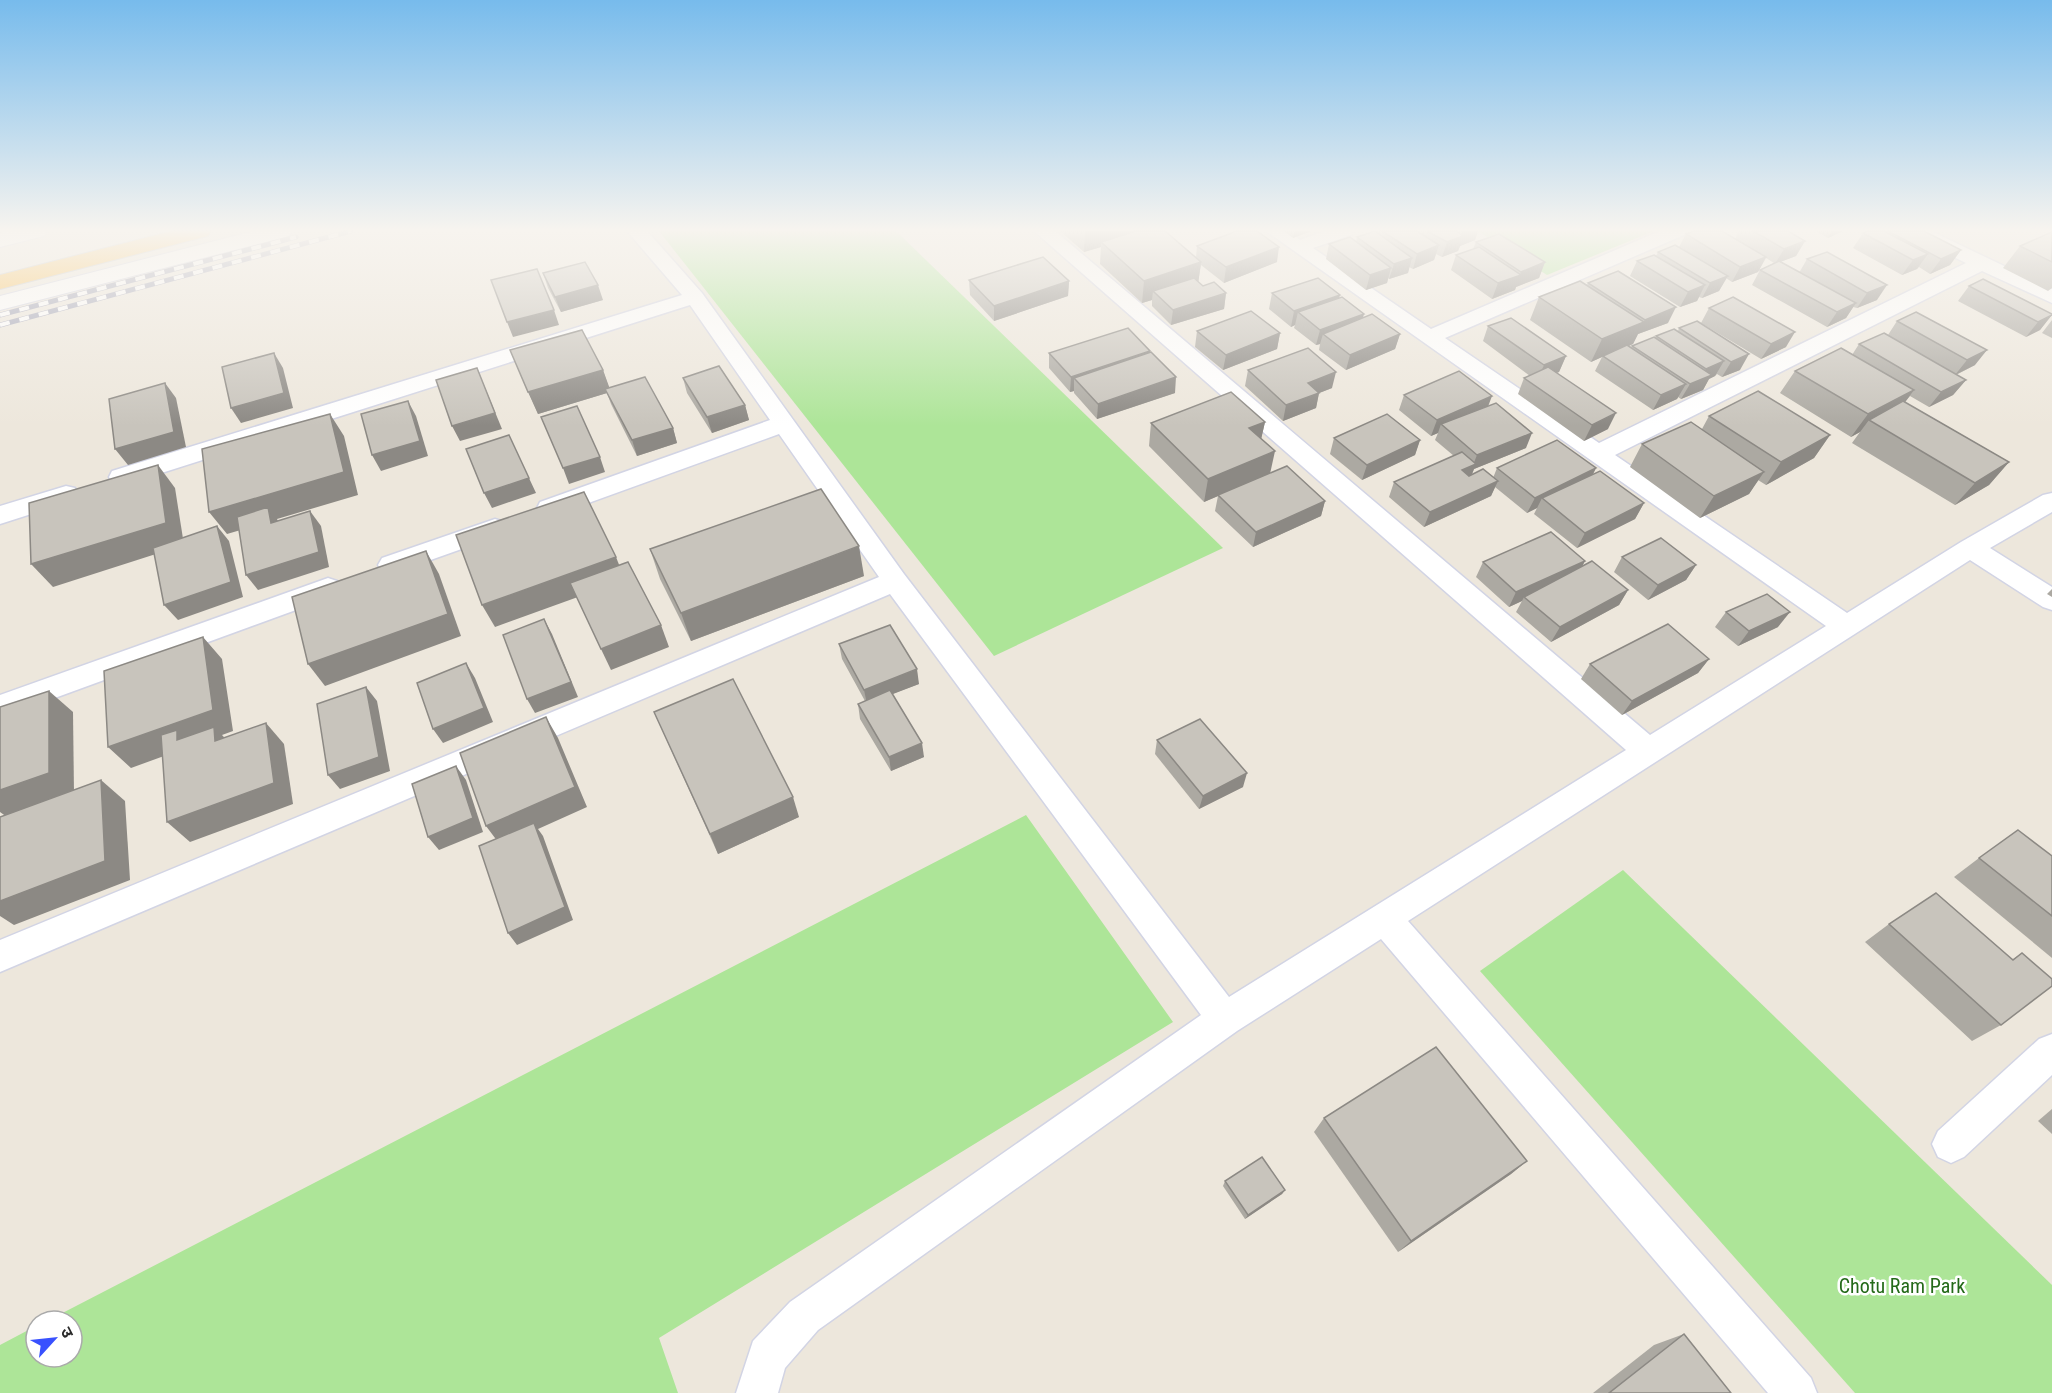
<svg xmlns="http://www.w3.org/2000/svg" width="2052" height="1393" font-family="'Roboto Condensed','Noto Sans Devanagari',sans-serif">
	<rect width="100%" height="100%" fill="#ede7dc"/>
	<g fill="#ade598">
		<path d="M659,231h237l327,317 -229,108z"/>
		<path d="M1478,231h176l-107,44z"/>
		<path d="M1026,815l147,207 -514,316 19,55h-678v-48l36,-19v31h36v-36h-25z"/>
		<path d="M1623,870l429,415v108h-197l-375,-422z"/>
	</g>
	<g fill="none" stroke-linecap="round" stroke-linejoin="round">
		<g stroke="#d2d4e4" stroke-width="3">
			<g id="minor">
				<path d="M627,231h20l55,62 202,281 325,423 397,-247 -592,-519h21l595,504 176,-109 -560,-395h22l12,9 25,-9h28l-2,4 -38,13 118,81 229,-98h26l-2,4 -239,103 154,105 367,-180 -58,-28 -2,-4h25l121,58v14l-70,-32 -367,184 232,158 114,-71 82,-47 9,-2v19l-62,36 62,39v23l-9,-3 -73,-47 -562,361 403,457 6,15h-49l-387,-454 -144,92 -419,299 -33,38 -7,25h-42l17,-52 37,-39 411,-287 -311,-421 -890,378v-32l879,-363 -100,-143 -221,80 -9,2 -9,-2 -3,-6 3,-6 230,-82 -80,-115 -560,178 -9,2 -9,-2 -3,-6 3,-6 570,-176z"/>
				<path d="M66,486l9,2 3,6 -3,6 -75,24v-18z"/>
				<path d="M495,519l9,3 4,6 -4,6 -113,40 -9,-2 -4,-7 4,-7z"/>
				<path d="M328,578l9,3 4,7 -4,7 -337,123v-23z"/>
				<path d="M2052,1034v41l-88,82 -13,6 -13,-6 -6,-13 6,-13 101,-92z"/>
			</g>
		</g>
		<g stroke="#d2d4e4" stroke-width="2">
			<g id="secondary">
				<path d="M8,231h39l-3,5 -44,11v-14z"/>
				<path d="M254,231h38l-3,5 -289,74v-14z"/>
			</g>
		</g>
		<g stroke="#c8c8c8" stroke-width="2">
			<path id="trunk" d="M172,231h39l-3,5 -208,53v-14z"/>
		</g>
		<use href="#minor" fill="#fff" fill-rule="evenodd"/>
		<use href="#secondary" fill="#fff" fill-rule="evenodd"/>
		<use href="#trunk" fill="#fac158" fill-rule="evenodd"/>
		<g stroke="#9fa1b5" stroke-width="5">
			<g id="rail">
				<path d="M0,315l296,-78"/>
				<path d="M0,325l351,-94"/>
			</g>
		</g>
		<use href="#rail" stroke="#fff" stroke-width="4" stroke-dasharray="10" stroke-linecap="butt"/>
	</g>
	<g fill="#aca9a2">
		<path d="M1060,231h75l61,27 1,-12 80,16 -53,21 -23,-18 -3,17 5,4 23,7 -2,16 -53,16 -19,-19v-6l-10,3 -42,-39 1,-17 -17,5z"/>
		<path d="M1284,231h28l-19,7z"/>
		<path d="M1377,231h101l-3,9 -15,6 -2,5 -16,6 -6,-3 -2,6 -21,9 -4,-2 -1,6 -19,6 -1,-1 -1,5 -21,7 -40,-31 3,-15 27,-2 1,-5 20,-5z"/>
		<path d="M1739,231h49l17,10 -9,15 -16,6 19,11 8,-14 20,-7 50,48 -20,8 -4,-1 -7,11 -19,9 -75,-42 8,-15 14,-7 -8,-5 -8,14 -26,10 -6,-4 -7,13 -17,7 -3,-1 -2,4 -17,6 -50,-31 7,-15 19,-5 2,-4 21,-5 7,-13 49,5z"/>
		<path d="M1816,231h27l-15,7z"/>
		<path d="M1868,231h56l37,19 -11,15 -20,9 -11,-7 -2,2 -15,6 -49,-27 10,-15z"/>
		<path d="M2052,232v56l-4,3 -45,-23 17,-22z"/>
		<path d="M1476,242l69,20 -6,16 -23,9 -1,3 -23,9 -41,-29 5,-15 17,-6z"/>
		<path d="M543,273l60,27 -42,12 -13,-24z"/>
		<path d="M969,280l100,1 -1,15 -74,25 -24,-26z"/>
		<path d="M1588,283l80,40 -30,11 -5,10 -4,2 2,2 1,-2 23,-8 1,-2 22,-5 1,-3 22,-5 8,-15 77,39 -25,12 -60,-36 39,47 -18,7 -5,-3 -2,2 -6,3 -6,11 -22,9 -3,-2 -1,2 -24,11 -58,-39 7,-14 -11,5 -61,-42 9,-23 48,-12z"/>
		<path d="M1969,286l83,28 -12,16 -14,7 -68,-36z"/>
		<path d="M1272,293l67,5 24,20 37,16 -5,15 -49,21 -27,-20 1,-6 -4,1 -22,-17 1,-3 -4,2 -22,-18z"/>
		<path d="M1916,312l59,53 -19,10 10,5 -13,15 -24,12 -19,-11 -5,6 104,60 -20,23 -34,20 -103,-62 8,-11 -9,5 -71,-44 15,-22 57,-16 7,-11 29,-9 9,-14z"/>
		<path d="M2052,320v18l-10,-5z"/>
		<path d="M1488,326l78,30 -7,16 -3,1 52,56 -24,12 -66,-47 6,-16 6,-2 -47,-35z"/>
		<path d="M1197,331l83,2 -3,16 -54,21 -28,-23z"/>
		<path d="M510,350l93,20 6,18 64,40 4,15 -40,13 -26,-52 -4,-11 -69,21z"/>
		<path d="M1049,353h101l25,40 -78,26 -23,-26v-2l-4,1 -21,-24z"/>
		<path d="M1248,370l84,18 -13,5 -3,15 -33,13 -38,-35z"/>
		<path d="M683,378l62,27 4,15 -37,13 -25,-40z"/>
		<path d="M1404,395l84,11 38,42 -52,21 -2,5 21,4 4,-10h99l-3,6 51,29 -9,16 -58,29 -43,-34 3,-6 -10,5 -32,-26 -4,9 -67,31 -35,-30 5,-15 60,-26 -19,-16 3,-7 -7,3 -32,-26z"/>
		<path d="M1709,416l121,19 -16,23 -48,27 -8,-5 -9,14 -49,24 -70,-51 12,-23 60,-15z"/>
		<path d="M1265,422l-4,17 9,34 55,28 -4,15 -68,31 -38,-36 3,-15 -14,6 -55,-56 2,-23z"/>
		<path d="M1334,438l86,2 -5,15 -53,25 -32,-26z"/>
		<path d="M650,549l214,27 -173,65 -31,-62z"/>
		<path d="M1622,557l74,8 -10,15 -38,20 -34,-28z"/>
		<path d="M1585,561l-3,5 46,24 -9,15 -68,37 -35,-30 6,-11 -13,6 -33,-30 7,-15z"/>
		<path d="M2052,589v8l-5,-3z"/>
		<path d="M1726,612l52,15 -40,19 -23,-19z"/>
		<path d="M839,644l80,40 -27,10 32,63 -33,14 -31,-52 -2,-15 7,-3 -23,-42z"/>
		<path d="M1709,659l-11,14 -76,42 -41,-36 9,-15z"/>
		<path d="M654,712l145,105 -81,37z"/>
		<path d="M1157,740l86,47 -44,22 -44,-55z"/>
		<path d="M2052,856v102l-98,-81 25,-19z"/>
		<path d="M1889,924l124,35 9,-6 -21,72 -29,16 -107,-99z"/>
		<path d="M2052,1109v25l-14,-13z"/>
		<path d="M1324,1118l203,43 -16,13 -113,78 -84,-120z"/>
		<path d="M1225,1181l60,9 -3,4 -37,25 -22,-33z"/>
		<path d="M1684,1334l47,59h-138l61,-48z"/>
	</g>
	<g fill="#8c8984">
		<path d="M1085,231h50l-34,11v5l-17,5z"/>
		<path d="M1295,231h17l-19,7z"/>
		<path d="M1463,231h15l-3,9 -15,6 -2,5 -16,6 5,-15 14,-5 1,-5z"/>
		<path d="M1832,231h11l-15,7z"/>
		<path d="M1805,241l-9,15 -21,8 9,-15z"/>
		<path d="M1439,245l-5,15 -21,9 4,-15z"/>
		<path d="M1279,247l-2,15 -53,21 2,-16z"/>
		<path d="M1961,250l-11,15 -20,9 11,-15z"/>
		<path d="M1928,254l-11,15 -15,6 11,-15z"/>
		<path d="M1766,257l-8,15 -26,10 8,-15z"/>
		<path d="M1412,258l-4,15 -19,6 5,-15z"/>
		<path d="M1201,262l-3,23 -45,6 -1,9 -10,3 2,-22z"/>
		<path d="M1545,262l-6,16 -23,9 -1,3 -23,9 6,-16 22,-8 1,-3z"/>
		<path d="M1391,268l-4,15 -21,7 4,-15z"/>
		<path d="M1728,276l-9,15 -17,7 8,-15z"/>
		<path d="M1069,281l-1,15 -74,25v-15z"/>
		<path d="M598,285l5,15 -42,12 -6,-15z"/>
		<path d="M1705,285l-8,16 -17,6 8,-15z"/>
		<path d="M1887,285l-10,15 -20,8 10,-15z"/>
		<path d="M1226,293l-2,16 -53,16 2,-15z"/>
		<path d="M1340,295l-4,15 -38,2 -3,13 -4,2 3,-16z"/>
		<path d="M1856,303l-10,15 -19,9 10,-15z"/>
		<path d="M1676,307l-8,16 -30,11 -5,10 -29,12h-1l-1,1 -11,5 11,-23 41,-17 2,-2z"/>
		<path d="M554,310l5,15 -46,12 -6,-15z"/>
		<path d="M1364,314l-4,15 -37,5 -3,10 -4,1 4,-15z"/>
		<path d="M2052,315l-12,15 -14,7 12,-15z"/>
		<path d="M1795,332l-9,15 -25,12 10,-15z"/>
		<path d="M1280,333l-3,16 -54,21 3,-15z"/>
		<path d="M1400,334l-5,15 -49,21 4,-15z"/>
		<path d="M1987,350l-12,15 -20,10 12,-15z"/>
		<path d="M1150,351l-2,15 -74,12v13l-4,1 1,-15z"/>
		<path d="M274,353l9,15 10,40 -52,15 -10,-15z"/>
		<path d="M1749,354l-9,16 -18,7 9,-15z"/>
		<path d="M1566,356l-7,16 -22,9 7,-16z"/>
		<path d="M1724,361l-9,15 -6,3 -6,11 -22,9 9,-15 9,-4 7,-11z"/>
		<path d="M477,368l25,61 -42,12 -8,-15z"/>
		<path d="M603,370l8,22 -6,-3 2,4 -69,21 -10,-22z"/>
		<path d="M1336,372l-4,16 -28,11 4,-16z"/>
		<path d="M1176,377l-1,16 -78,26 1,-15z"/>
		<path d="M1966,380l-13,15 -24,12 12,-15z"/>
		<path d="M165,383l11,15 10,49 -58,18 -13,-16z"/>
		<path d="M1686,384l-9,15 -24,11 8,-15z"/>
		<path d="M1914,390l-17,23 -28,7 -9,12 -9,5 17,-23z"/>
		<path d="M1319,393l-3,15 -33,13 3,-16z"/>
		<path d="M1492,396l-6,16 -45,12 -3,9 -7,3 6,-16z"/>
		<path d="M408,401l8,15 12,40 -47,15 -9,-16z"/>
		<path d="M745,405l4,15 -37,13 -5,-16z"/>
		<path d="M1616,413l-8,16 -24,12 8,-16z"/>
		<path d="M330,414l14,22 14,59 -81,24 2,4h-8v-2l-44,13 -18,-22z"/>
		<path d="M1265,422l-5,22 -11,-16z"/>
		<path d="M673,428l4,15 -40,13 -5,-16z"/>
		<path d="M1532,433l-6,15 -52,21 -4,10 -8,-9 11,-5 4,-10z"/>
		<path d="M1830,435l-16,23 -48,27 15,-23z"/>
		<path d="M1420,440l-5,15 -53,25 5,-15z"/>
		<path d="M1275,451l-5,23 -66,28 4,-23z"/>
		<path d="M600,457l5,15 -36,12 -6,-16z"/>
		<path d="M2009,462l-20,23 -34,20 20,-22z"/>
		<path d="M158,465l17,23 9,57 -131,42 -22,-23z"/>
		<path d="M1596,468l-8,16 -46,14 -5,10 -10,5 8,-15z"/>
		<path d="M1764,472l-15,22 -49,24 14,-22z"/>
		<path d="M529,478l7,15 -44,15 -8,-15z"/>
		<path d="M1498,481l-7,15 -67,31 6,-15z"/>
		<path d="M1325,501l-4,15 -68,31 3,-15z"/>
		<path d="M1644,503l-9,16 -58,29 8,-15z"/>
		<path d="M310,511l11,15 8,41 -71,23 -12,-15z"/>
		<path d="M217,526l12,15 14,56 -65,23 -14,-15z"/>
		<path d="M859,546l5,30 -173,65 -10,-28z"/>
		<path d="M426,551l13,23 22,62 -136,50 -17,-22z"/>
		<path d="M616,557l9,23 -130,47 -13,-22z"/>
		<path d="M1585,561l-8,15 -53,21 -2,4 -13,6 7,-15z"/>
		<path d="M1696,565l-10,15 -38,20 10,-15z"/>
		<path d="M1628,590l-9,15 -68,37 9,-15z"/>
		<path d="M1790,612l-12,15 -40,19 11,-15z"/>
		<path d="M544,619l8,15 26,63 -43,16 -8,-14z"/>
		<path d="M661,625l8,22 -58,23 -10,-21z"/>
		<path d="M203,637l19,22 11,72 -11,4 12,13h-48l-55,20 -23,-21z"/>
		<path d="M1709,659l-11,14 -76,42 10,-14z"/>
		<path d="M466,663l9,15 18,44 -50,21 -10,-14z"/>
		<path d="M917,669l2,15 -52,20 -3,-14z"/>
		<path d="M366,687l11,14 13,70 -50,18 -12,-14z"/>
		<path d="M49,691l24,21 1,82 -67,23 -7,-5v-22z"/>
		<path d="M546,717l12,21 29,69 -49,22 5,7 30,84 -56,25 -9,-12 -7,-87 -15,-20z"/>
		<path d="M266,723l18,21 9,60 -103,38 -23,-20z"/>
		<path d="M922,743l2,14 -33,14 -2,-14z"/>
		<path d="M456,766l10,14 17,52 -44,18 -11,-13z"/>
		<path d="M1247,773l-4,14 -44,22 4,-13z"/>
		<path d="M101,780l24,21 5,79 -116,45 -14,-9v-15z"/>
		<path d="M793,797l6,20 -81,37 -8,-20z"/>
		<path d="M1527,1161l-16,13 -113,78 13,-11z"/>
		<path d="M1285,1190l-3,4 -37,25 3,-4z"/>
	</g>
	<g fill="#c8c4bc" stroke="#8c8984" stroke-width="1.5">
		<path d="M1136,231h29l36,31 -57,19 -43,-39z"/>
		<path d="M1237,231h20l22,16 -53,20 -29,-21z"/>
		<path d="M1375,231l37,27 -18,6 -37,-27z"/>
		<path d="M1382,231h35l22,14 -22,9z"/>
		<path d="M1427,231h29l7,5 -16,6z"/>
		<path d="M1694,231h28l44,26 -26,10 -54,-33z"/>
		<path d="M1753,231h35l17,10 -21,8z"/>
		<path d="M1868,231h16l44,23 -15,6 -50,-27z"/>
		<path d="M1888,231h36l37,19 -20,9z"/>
		<path d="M2052,232v30l-32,-16z"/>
		<path d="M1499,234l46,28 -24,10 -45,-30z"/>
		<path d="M1350,237l41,31 -21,7 -41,-31z"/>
		<path d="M1675,245l53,31 -18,7 -52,-31z"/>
		<path d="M1479,247l42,28 -23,8 -42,-28z"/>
		<path d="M1827,252l60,33 -20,8 -60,-34z"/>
		<path d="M1654,255l51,30 -17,7 -51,-31z"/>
		<path d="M1043,257l26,24 -75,25 -25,-26z"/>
		<path d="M1779,261l77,42 -19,9 -77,-42z"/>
		<path d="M585,262l13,23 -43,12 -12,-24z"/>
		<path d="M537,269l17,41 -47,12 -16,-42z"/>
		<path d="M1618,271l58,36 -31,13 -57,-37z"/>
		<path d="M1194,278l9,8 11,-4 12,11 -53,17 -20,-19z"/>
		<path d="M1318,278l22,17 -46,16 -22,-18z"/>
		<path d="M1983,279l69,35v1l-14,7 -69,-36z"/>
		<path d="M1580,281l64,41 -42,17 -63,-42z"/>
		<path d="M1342,297l22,17 -44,16 -22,-18z"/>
		<path d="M1733,297l62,35 -24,12 -62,-36z"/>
		<path d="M1251,311l29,22 -54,22 -29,-24z"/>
		<path d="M1916,312l71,38 -20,10 -70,-39z"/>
		<path d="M1372,314l28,20 -50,21 -27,-21z"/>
		<path d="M1511,318l55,38 -22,9 -56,-39z"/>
		<path d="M1697,321l52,33 -18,8 -52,-34z"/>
		<path d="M1128,328l22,23 -79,26 -22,-24z"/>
		<path d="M1674,329l50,32 -18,8 -50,-33z"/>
		<path d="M582,330l21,40 -75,22 -18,-42z"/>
		<path d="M1884,333l82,47 -25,12 -82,-48z"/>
		<path d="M1654,337l58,38 -22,9 -58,-38z"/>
		<path d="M1627,345l59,39 -25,11 -58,-39z"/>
		<path d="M1308,348l28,24 -28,11 11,10 -33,12 -38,-35z"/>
		<path d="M1841,348l73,42 -46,24 -73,-43z"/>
		<path d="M1151,352l25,25 -78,27 -24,-26z"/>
		<path d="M274,353l10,40 -53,15 -9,-41z"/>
		<path d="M719,366l26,39 -38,12 -24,-39z"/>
		<path d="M1548,367l68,46 -24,12 -68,-47z"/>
		<path d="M477,368l18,45 -43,13 -16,-46z"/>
		<path d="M1459,371l33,25 -55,24 -33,-25z"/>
		<path d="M645,377l28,51 -41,12 -27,-51z"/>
		<path d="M165,383l9,49 -59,17 -6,-50z"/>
		<path d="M1758,391l72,44 -49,27 -72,-46z"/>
		<path d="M1231,392l34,30 -16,6 26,23 -67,28 -57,-56z"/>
		<path d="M408,401l12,40 -48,14 -11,-41z"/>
		<path d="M1903,401l106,61 -34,21 -106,-63z"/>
		<path d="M1496,403l36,30 -55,22 -36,-31z"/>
		<path d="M577,406l23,51 -37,11 -22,-51z"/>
		<path d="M330,414l14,58 -135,40 -7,-63z"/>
		<path d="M1387,414l33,26 -53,25 -33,-27z"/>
		<path d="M1691,422l73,50 -50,24 -72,-52z"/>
		<path d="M509,435l20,43 -45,15 -18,-44z"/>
		<path d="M1557,440l39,28 -61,30 -38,-30z"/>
		<path d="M1462,452l14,12 -14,6 7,6 14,-7 15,12 -68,31 -36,-30z"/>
		<path d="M158,465l8,58 -135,41 -2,-61z"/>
		<path d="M1287,466l38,35 -69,31 -38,-37z"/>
		<path d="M1600,471l44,32 -59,30 -43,-35z"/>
		<path d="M821,489l38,57 -178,67 -31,-64z"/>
		<path d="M584,492l32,65 -134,48 -26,-70z"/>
		<path d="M268,507l3,16 39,-12 9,41 -73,23 -9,-58z"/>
		<path d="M217,526l14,56 -67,23 -11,-57z"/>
		<path d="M1551,532l34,29 -69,31 -33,-30z"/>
		<path d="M1661,538l35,27 -38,20 -36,-28z"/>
		<path d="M426,551l22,63 -140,50 -16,-67z"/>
		<path d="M1592,561l36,29 -68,37 -36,-30z"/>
		<path d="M628,562l33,63 -60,24 -31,-66z"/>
		<path d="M1767,594l23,18 -41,19 -23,-19z"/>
		<path d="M544,619l27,63 -44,17 -24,-64z"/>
		<path d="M1668,624l41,35 -77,42 -42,-37z"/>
		<path d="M890,625l27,44 -53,21 -25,-46z"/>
		<path d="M203,637l10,73 -105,37 -4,-76z"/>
		<path d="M466,663l18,45 -51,21 -16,-46z"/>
		<path d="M733,679l60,118 -83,37 -56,-122z"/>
		<path d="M366,687l13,70 -51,18 -11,-71z"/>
		<path d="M890,690l32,53 -33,14 -31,-53z"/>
		<path d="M49,691v82l-49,17v-83z"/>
		<path d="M546,717l29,70 -89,39 -26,-73z"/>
		<path d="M1200,719l47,54 -44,23 -46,-56z"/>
		<path d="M266,723l8,60 -107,39 -6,-87 16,-5v10l37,-13 1,14z"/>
		<path d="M456,766l17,52 -45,19 -16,-53z"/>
		<path d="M101,780l4,81 -105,40v-84z"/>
		<path d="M534,823l31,84 -57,26 -29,-87z"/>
		<path d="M2018,830l34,26v60l-73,-58z"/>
		<path d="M1936,893l77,67 9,-7 30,26v7l-51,39 -112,-101z"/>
		<path d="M1436,1047l91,114 -116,80 -87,-123z"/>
		<path d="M1262,1157l23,33 -37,25 -23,-34z"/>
		<path d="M1684,1334l47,59h-122z"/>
	</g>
	<linearGradient id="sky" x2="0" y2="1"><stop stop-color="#77bbec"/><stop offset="0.54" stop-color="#f7f4ef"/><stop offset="1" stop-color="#f7f4ef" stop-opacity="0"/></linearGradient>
	<rect width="2052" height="426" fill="url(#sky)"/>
	<g text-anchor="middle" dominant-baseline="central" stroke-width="5" stroke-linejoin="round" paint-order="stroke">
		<g font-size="20" fill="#246a19" stroke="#fff">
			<text x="1902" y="1286">Chotu Ram Park</text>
		</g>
	</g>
	<g transform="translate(54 1339) rotate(63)"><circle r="28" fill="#ffffff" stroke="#aaaaaa" stroke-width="1.5"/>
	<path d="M0-4.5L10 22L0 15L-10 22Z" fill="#3951fe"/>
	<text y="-9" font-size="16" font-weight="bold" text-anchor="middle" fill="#2b2b2b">उ</text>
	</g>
</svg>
